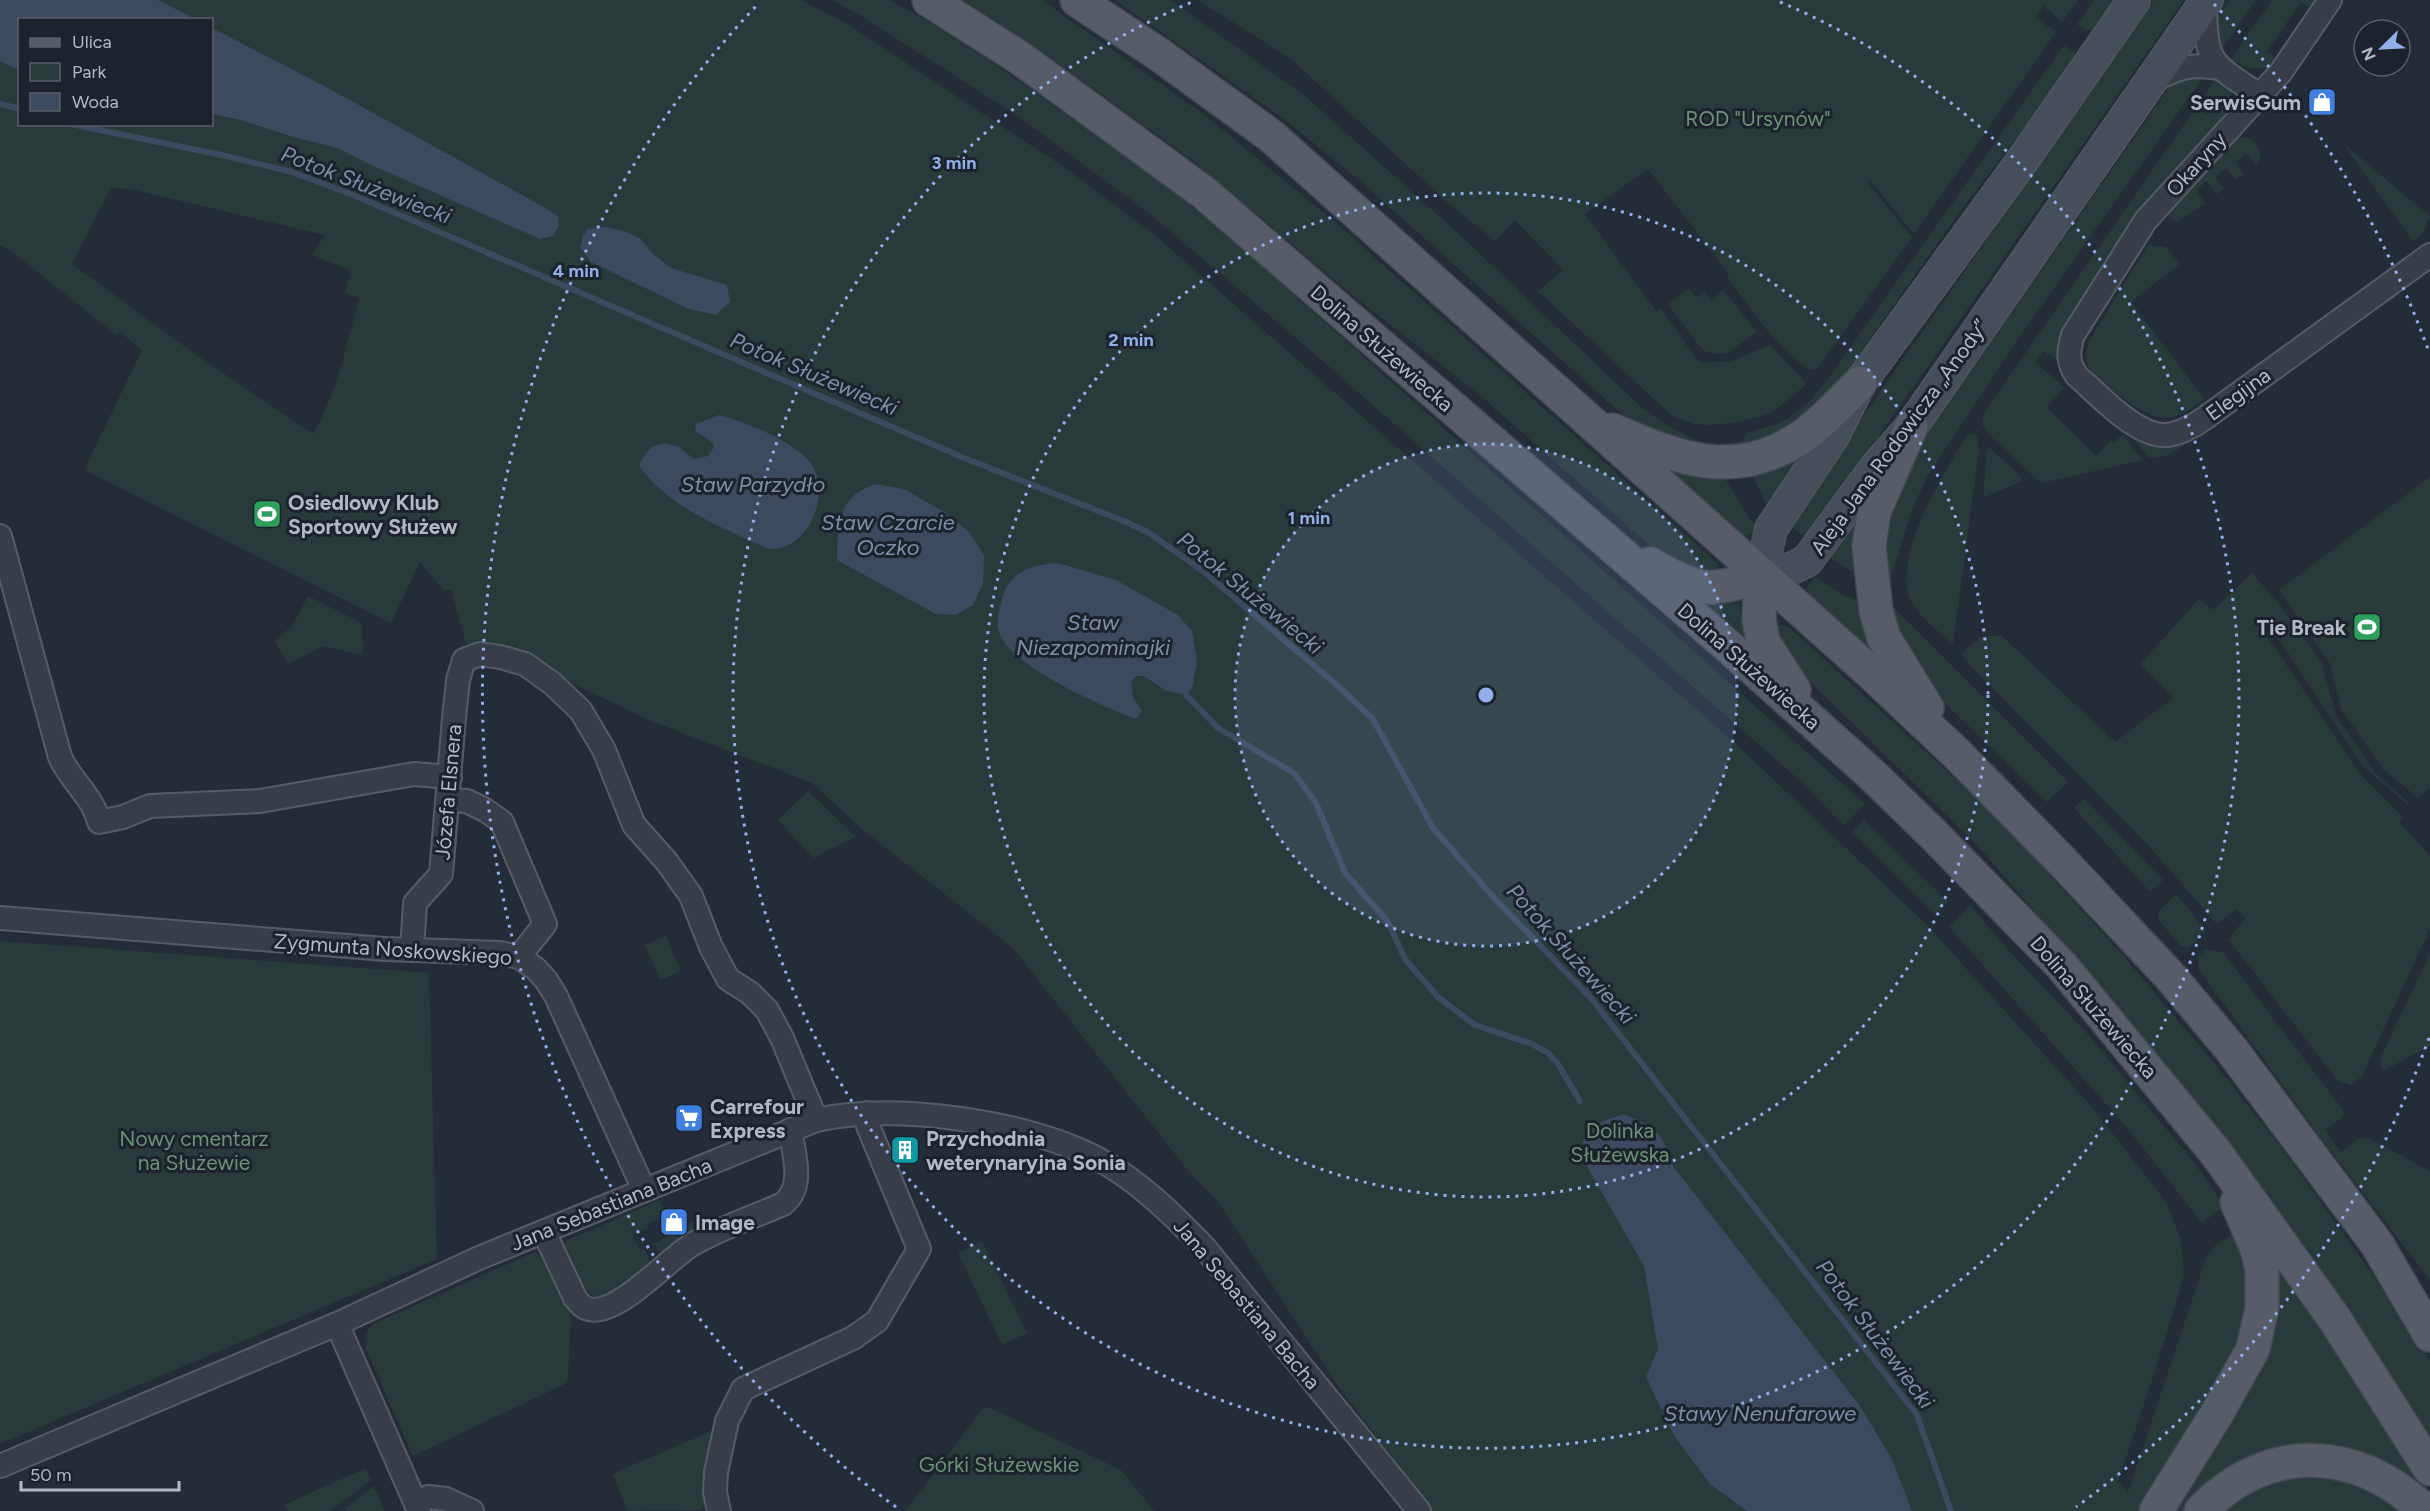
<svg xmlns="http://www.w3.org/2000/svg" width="2430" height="1511" font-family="Figtree,sans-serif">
	<rect width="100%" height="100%" fill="#242c38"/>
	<g fill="#293a3b" fill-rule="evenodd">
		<path d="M0,0h801l45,23 225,149 85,64 581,509 188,178 166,183 76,97 14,38 3,34 -26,87 -40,120 10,10 79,-237 9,-10 16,-11 -12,-25 -18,14 -74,-94 -179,-202 21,-22 40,47 74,78 109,131 30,43 13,28 15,49 -10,66 -98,164h-710l-93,-122 -123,-189 -28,-28 -176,-224 -150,-118 -51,-47 -161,-62 -160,-76 -14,-2 -10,4 -16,-57h-8l-23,-28 -29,61 -307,-153 58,-120 -22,-18 -4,3 -106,-85 -10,-4zM20,20h192v104h-192zM111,188l19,1 195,46 -13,20 39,15 -6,23 14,5c-12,46 -22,94 -46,136l-121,-82 -120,-88z"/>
		<path d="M831,0h59l35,20 62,39 178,126 72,59 628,560 -21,22 -46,-47 -480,-422 -168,-143 -132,-98 -160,-102z"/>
		<path d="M964,0h78l164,116 130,107 370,330 11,11 1,6 -5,5 -52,-20 -179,-158 -126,-99 -164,-138 -148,-107z"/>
		<path d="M1115,0h56l134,96 153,137 180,171c25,20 43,31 73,41l-59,-10 -31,-22 -261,-232 -76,-62z"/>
		<path d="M1198,0h880l-16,22 -18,-16 -9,11 21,15 -142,202 -44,-54 -3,2 45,55 -94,131 -7,2c-31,-16 -62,-65 -84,-93l2,-2 -4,-6 -77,-100 -63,45 71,97 5,-3 33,48 8,7 29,-2 39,-16 32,33 4,7 -36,29 -38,9 -22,2 -16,-1 -22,-8 -134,-125 25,-21 -48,-50 -20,21 -47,-38 -156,-143z"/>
		<path d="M2094,0h26l-25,31 -10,-1 -8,-6z"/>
		<path d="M2154,0h30l-377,539 -19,-15z"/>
		<path d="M2230,0h26l-39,56 -4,-32z"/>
		<path d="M2272,0h42l-5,7 -8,-5 -34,49 8,7 -10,11 -17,-1 -11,-6 -6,3 -3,-2z"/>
		<path d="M2064,45l11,8 2,4 -25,35 -88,114 -131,185 -27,30 -66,29v-7l7,-10 36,-11 27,-21 15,-18z"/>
		<path d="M2206,73l-188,266 -91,138 -16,35 -18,60 -7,5 -4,-46 23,-63 25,-39 248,-354z"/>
		<path d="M2215,80c14,7 21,14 15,30l-80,87 -41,56 -44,74 -9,32 -12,-8 -9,11 29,25 -17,21 49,48 15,-16 3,3 7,-7h3l19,24 -102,23 -54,-50 -5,-9 2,-11z"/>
		<path d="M2240,137c13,1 19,7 21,20l-5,8 -10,-12 -11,9 9,12 -8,6 -10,-12 -11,9 9,12 -7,5 -10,-13 -11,9 9,13 -27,19 -7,-3 -4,-8 68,-72z"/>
		<path d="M2342,142l88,75 -9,18 -8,6z"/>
		<path d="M2148,245l18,2 14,17 -49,38 73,97c-11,9 -25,20 -41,19 -17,0 -66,-37 -75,-52 -4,-7 -1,-16 0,-23z"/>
		<path d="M1689,289l7,9 9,-7 6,9 12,-10 34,42 -30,21 -13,1 -9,-3 -6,-5 -31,-42z"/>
		<path d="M1971,434l6,1 2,15 -26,195c-14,-14 -40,-32 -45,-52 -11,-45 36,-120 59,-158z"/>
		<path d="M2131,435l40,10 19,-5c-12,10 -24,20 -42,17z"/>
		<path d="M1990,448l30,28 2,5 -39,17 4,-48z"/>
		<path d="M1797,458l1,4 -31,44 -16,-34z"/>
		<path d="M1658,461l65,14 27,45 7,6 -5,8 -8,2 -4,-2z"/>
		<path d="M2430,477v311l-12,10 -34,-28 -43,-61 -11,-45 -51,-74z"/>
		<path d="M1863,506l-3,70 -32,-19z"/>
		<path d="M2252,573l27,31 42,57 15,55 40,58 32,28v3l-45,-39 -93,-140 -10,7 9,6 91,135 44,44 -5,4 31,34v73l-68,147 -11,9 -13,-4 -110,-142 18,-21 -10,-9 -19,15 -71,-81 -182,-184 -1,-7 18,-15 20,-2 114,107 58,-44 -33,-34 59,-65 14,11z"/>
		<path d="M1814,576l28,19 21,6 8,47 -62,-54 -2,-5z"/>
		<path d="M308,596l54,27 1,32 -40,-9 -35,18 -13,-23 18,-16z"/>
		<path d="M1885,599l183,183 -21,20 -117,-113 -19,-23z"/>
		<path d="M1699,602l40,2 11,44z"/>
		<path d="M1781,625l9,3 202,184 127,139 100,118 63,79 135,189 13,23v86l-326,-454 -126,-146 -183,-179 -18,-32 -1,-7z"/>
		<path d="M808,791l48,46 -43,21 -35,-38z"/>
		<path d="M2084,798l79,82 -13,12 -76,-84z"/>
		<path d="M1864,820l84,82 -12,13 -84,-83z"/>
		<path d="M2176,894l30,37 -18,17 -8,-3 -22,-26v-7z"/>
		<path d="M666,936l15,35 -21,9 -15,-35z"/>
		<path d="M0,941l429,32 8,286 -437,185z"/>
		<path d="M2206,949l14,3 2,-1 121,159v7l-18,13 16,22 17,-13 11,-1 61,33v109l-113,-147 -119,-165v-11z"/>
		<path d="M2430,953v93l-47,25 -3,-6 2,-10z"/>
		<path d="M660,1200l7,15 -20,9 1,4 -15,7 7,15 4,-1 9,18c-16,12 -51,44 -70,21 -4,-4 -6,-11 -9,-16 -5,-10 -11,-20 -9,-31z"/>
		<path d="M700,1219l5,11 -42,31 -9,-18 31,-14 -1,-4z"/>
		<path d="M982,1241l45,92 -25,12 -44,-92z"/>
		<path d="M535,1252l9,7 25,47 2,13 -3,60 -3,5 -152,72 -47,-107c-2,-10 0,-18 7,-25z"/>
		<path d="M2271,1259l93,128 65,107 -73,-37 -169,54h-19l83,-135z"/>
		<path d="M984,1407l8,2 129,61 33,41h-249z"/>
		<path d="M721,1427l-14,67 -5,16 -74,1 -16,-37z"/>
		<path d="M366,1468l5,12 -41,31h-43l-3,-6z"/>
		<path d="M2337,1473l73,38h-194l51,-32z"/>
		<path d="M374,1486l11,25h-38l-1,-3z"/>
	</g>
	<g fill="#3c495f">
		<path d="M0,0h158l37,19 -175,1 -1,50 -19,-9z"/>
		<path d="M212,28l116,60 216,119 14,9 1,10 -6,10 -13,3 -169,-74 -34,-17 -44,-11 -52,-17 -29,-6z"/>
		<path d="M605,227l22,5 14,7 11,14 19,15 56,17 3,17 -14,13 -27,-6 -98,-47 -11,-15 3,-11 5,-7z"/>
		<path d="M719,415c24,6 80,28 93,50 20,30 -6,91 -46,83 -47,-22 -95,-39 -127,-82 6,-16 16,-26 34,-21 7,1 15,10 21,14l14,-3 6,-9 -2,-5 -17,-11 1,-7z"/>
		<path d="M875,484l29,5 40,23 25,20 15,23 -1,28 -10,22 -17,10 -20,-1 -99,-54c1,-36 -1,-62 38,-76z"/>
		<path d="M1058,563l58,17 62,35 14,16 5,31 -5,26 -6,7 -20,-4 -22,-15h-8l-5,6 2,15 9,14 -6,8c-33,-12 -127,-53 -137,-87 -4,-10 1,-26 4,-36 8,-27 31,-31 55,-33z"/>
		<path d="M1624,1114c21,10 44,17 42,43l194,249 32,53 20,52h-165l-37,-27 -37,-50 -27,-57 12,-28 -14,-83 -62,-108 1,-17 9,-16z"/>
	</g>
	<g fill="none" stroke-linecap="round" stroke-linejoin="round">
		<g stroke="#3c495f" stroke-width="6">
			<path d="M0,104l20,5"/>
			<path d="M71,124l155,32 66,16 66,25 604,260 164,65 23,11 54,38 134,114 36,34 60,109 63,72 94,97 327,418 34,96"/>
			<path d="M1186,695l32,33 76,45 22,30 29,70 43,49 17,37 33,38 37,28 57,19 16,9 10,11 22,37"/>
			<path d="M1584,992l18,-6"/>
		</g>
		<g stroke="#565c66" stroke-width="26">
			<g id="minor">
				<path d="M2330,0l-49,72 -135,148 -73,115c-5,17 -6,27 4,41 21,18 56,57 85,59 14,1 32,-9 43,-17l225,-163"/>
				<path d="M2205,3c1,61 5,59 54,92"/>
				<path d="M2151,82c26,-14 39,-19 68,-14"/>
				<path d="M0,536l60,221c11,24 33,40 39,65l24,-5 27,-11 110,-5 154,-27 36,3"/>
				<path d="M448,800l19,1 18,9 17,12 43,102 -26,33"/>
				<path d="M0,918l385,31 115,4 19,4 17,12 10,11 10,16 88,194"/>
				<path d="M412,950l3,-47 26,-29 13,-156 4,-38 6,-20 16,-6 20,3 25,7 28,20 28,27 23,39 30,75 33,37 24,34 20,51 17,32 22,14 17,17 15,28 34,82"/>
				<path d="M544,1232l31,66c4,5 8,10 14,11 28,8 81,-52 104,-65 28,-16 60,-27 90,-40 22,-17 11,-50 7,-74"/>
				<path d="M337,1324l82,187"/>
				<path d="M0,1466l337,-142 142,-66 337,-138c81,-17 209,1 282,39 40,21 75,56 106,88l215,264"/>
				<path d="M428,1497l18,2 26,12"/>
				<path d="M719,1511l-4,-19 1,-20 11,-51 16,-32 110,-51 24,-17 42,-72 -51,-123 -1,-13"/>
			</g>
		</g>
		<g stroke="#565c66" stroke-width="34">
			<path id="secondary" d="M2134,0l-112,161 -162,222 -27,53 -62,93 -10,46 27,-5 19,-9 69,-94 35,-40 296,-427"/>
		</g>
		<g stroke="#414751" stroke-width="36">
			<g id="primary">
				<path d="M929,0l91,58 183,134 526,455 140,125 63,61 129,132 155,188 118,165 96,151"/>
				<path d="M1077,0l80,53 114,83 598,535 87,82 104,106 109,116 62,74 146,195 53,91"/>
				<path d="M1911,427l-37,85 -5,34 7,65 8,27 43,70"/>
				<path d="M1612,430c68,29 123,52 191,6 21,-15 39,-35 57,-53"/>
				<path d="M1650,564c47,27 59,30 111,11"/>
				<path d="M1761,575l-2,44 4,23 31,48"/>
				<path d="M2156,1511l60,-96 37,-66 9,-41v-39l-5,-20 -20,-47"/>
				<path d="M2201,1511c67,-70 157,-65 224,0"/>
			</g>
		</g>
		<use href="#minor" stroke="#383e48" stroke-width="22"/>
		<use href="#secondary" stroke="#464d5b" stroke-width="32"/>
		<use href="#primary" stroke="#565d68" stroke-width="33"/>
	</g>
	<circle cx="1486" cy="695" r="251" fill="#91afeb" fill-opacity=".12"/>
	<g fill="none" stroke="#91afeb" stroke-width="3" stroke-dasharray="3 6">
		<circle cx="1486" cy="695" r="251"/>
		<circle cx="1486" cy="695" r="502"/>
		<path d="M1780 2A753 753 0 1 1 1192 2"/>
		<path d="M2429 1038A1004 1004 0 0 1 2076 1507M896 1507A1004 1004 0 0 1 758 4M2214 4A1004 1004 0 0 1 2429 352"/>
	</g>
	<defs>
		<g id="shop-square" transform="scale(1.5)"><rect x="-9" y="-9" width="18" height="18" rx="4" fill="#3f7fe0" stroke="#1d232d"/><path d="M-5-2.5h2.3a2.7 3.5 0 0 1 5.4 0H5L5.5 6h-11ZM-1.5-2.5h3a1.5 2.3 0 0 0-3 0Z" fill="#fff"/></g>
		<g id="stadium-square" transform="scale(1.5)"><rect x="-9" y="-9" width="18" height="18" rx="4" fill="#2e9e5b" stroke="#1d232d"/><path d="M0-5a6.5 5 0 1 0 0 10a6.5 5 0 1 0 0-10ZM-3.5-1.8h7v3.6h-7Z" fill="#fff"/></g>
		<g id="supermarket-square" transform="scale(1.5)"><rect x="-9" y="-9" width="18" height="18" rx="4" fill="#3f7fe0" stroke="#1d232d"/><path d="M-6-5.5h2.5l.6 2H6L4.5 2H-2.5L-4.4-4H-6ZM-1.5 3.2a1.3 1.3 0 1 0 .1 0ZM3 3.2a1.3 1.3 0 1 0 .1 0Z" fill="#fff"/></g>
		<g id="building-square" transform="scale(1.5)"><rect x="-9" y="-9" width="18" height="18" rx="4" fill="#0f9aa8" stroke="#1d232d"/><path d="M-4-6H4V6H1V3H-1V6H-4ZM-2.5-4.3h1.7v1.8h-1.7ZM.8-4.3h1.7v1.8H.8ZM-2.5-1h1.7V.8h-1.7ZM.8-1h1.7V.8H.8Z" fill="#fff"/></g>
	</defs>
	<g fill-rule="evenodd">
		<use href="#shop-square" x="2322" y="102"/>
		<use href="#stadium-square" x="267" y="514"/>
		<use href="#stadium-square" x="2367" y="627"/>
		<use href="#supermarket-square" x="689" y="1118"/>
		<use href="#building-square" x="905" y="1150"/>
		<use href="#shop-square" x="674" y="1222"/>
	</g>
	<g text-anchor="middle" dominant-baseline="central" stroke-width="6" stroke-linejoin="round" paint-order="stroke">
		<g font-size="21" font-weight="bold" fill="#b3b9c4" stroke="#1d232d" text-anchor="start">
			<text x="2301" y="102" text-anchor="end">SerwisGum</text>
			<text x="288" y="502">Osiedlowy Klub<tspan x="288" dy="24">Sportowy Służew</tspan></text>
			<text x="2346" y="627" text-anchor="end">Tie Break</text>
			<text x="710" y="1106">Carrefour<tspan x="710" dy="24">Express</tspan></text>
			<text x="926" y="1138">Przychodnia<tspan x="926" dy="24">weterynaryjna Sonia</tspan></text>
			<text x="695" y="1222">Image</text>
		</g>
		<g font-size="21" fill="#6d9277" stroke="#1d232d">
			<text x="1758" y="118">ROD "Ursynów"</text>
			<text x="1620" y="1130">Dolinka<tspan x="1620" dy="24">Służewska</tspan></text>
			<text x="194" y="1138">Nowy cmentarz<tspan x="194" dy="24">na Służewie</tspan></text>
			<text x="999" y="1464">Górki Służewskie</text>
		</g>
		<g font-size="21" fill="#b3b9c4" stroke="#1d232d">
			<text transform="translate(2196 164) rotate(-48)">Okaryny</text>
			<text transform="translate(1382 348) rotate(41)">Dolina Służewiecka</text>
			<text transform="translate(2238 394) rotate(-36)">Elegijna</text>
			<text transform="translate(1899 437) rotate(-54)">Aleja Jana Rodowicza „Anody”</text>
			<text transform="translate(1749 666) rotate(41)">Dolina Służewiecka</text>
			<text transform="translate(448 792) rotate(-85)">Józefa Elsnera</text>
			<text transform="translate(393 949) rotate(4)">Zygmunta Noskowskiego</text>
			<text transform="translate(2094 1007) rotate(49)">Dolina Służewiecka</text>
			<text transform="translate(611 1204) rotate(-22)">Jana Sebastiana Bacha</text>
			<text transform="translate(1247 1304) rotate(50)">Jana Sebastiana Bacha</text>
		</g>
		<g font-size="22" font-style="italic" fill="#7e8ea9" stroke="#1d232d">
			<text transform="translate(366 185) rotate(21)">Potok Służewiecki</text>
			<text transform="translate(814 374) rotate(23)">Potok Służewiecki</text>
			<text x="753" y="484">Staw Parzydło</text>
			<text x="888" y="522">Staw Czarcie<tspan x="888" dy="25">Oczko</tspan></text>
			<text transform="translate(1250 593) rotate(39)">Potok Służewiecki</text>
			<text x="1093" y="622">Staw<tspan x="1093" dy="25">Niezapominajki</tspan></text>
			<text transform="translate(1571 954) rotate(48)">Potok Służewiecki</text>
			<text transform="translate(1875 1334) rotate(53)">Potok Służewiecki</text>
			<text x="1760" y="1413">Stawy Nenufarowe</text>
		</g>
	</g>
	<circle cx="1486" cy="695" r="9" fill="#91afeb" stroke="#1d232d" stroke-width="3"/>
	<g font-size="18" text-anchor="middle" font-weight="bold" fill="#91afeb" stroke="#1d232d" stroke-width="6" stroke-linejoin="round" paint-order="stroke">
		<text x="954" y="169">3 min</text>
		<text x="576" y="277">4 min</text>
		<text x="1131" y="346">2 min</text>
		<text x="1309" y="524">1 min</text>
	</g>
	<rect x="18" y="18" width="195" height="108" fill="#1d232d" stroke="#595f69" stroke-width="1.5"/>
	<rect x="30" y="38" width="30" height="9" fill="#565d68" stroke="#595f69" stroke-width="1.5"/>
	<text x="72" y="48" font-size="18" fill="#b3b9c4">Ulica</text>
	<rect x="30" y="63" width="30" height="18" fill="#293a3b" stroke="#595f69" stroke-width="1.5"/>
	<text x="72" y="78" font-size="18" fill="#b3b9c4">Park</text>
	<rect x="30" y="93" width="30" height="18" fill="#3c495f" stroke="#595f69" stroke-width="1.5"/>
	<text x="72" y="108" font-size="18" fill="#b3b9c4">Woda</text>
	<g transform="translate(2382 48) rotate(246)"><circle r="28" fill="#1d232d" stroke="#595f69" stroke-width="1.5"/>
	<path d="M0-4.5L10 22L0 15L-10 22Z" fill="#91afeb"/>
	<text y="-9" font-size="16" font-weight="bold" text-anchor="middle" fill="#b3b9c4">N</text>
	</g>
	<path d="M21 1481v9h158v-9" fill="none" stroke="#b3b9c4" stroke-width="3"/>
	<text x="30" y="1481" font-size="18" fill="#b3b9c4" stroke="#1d232d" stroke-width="4.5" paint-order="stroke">50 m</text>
</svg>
